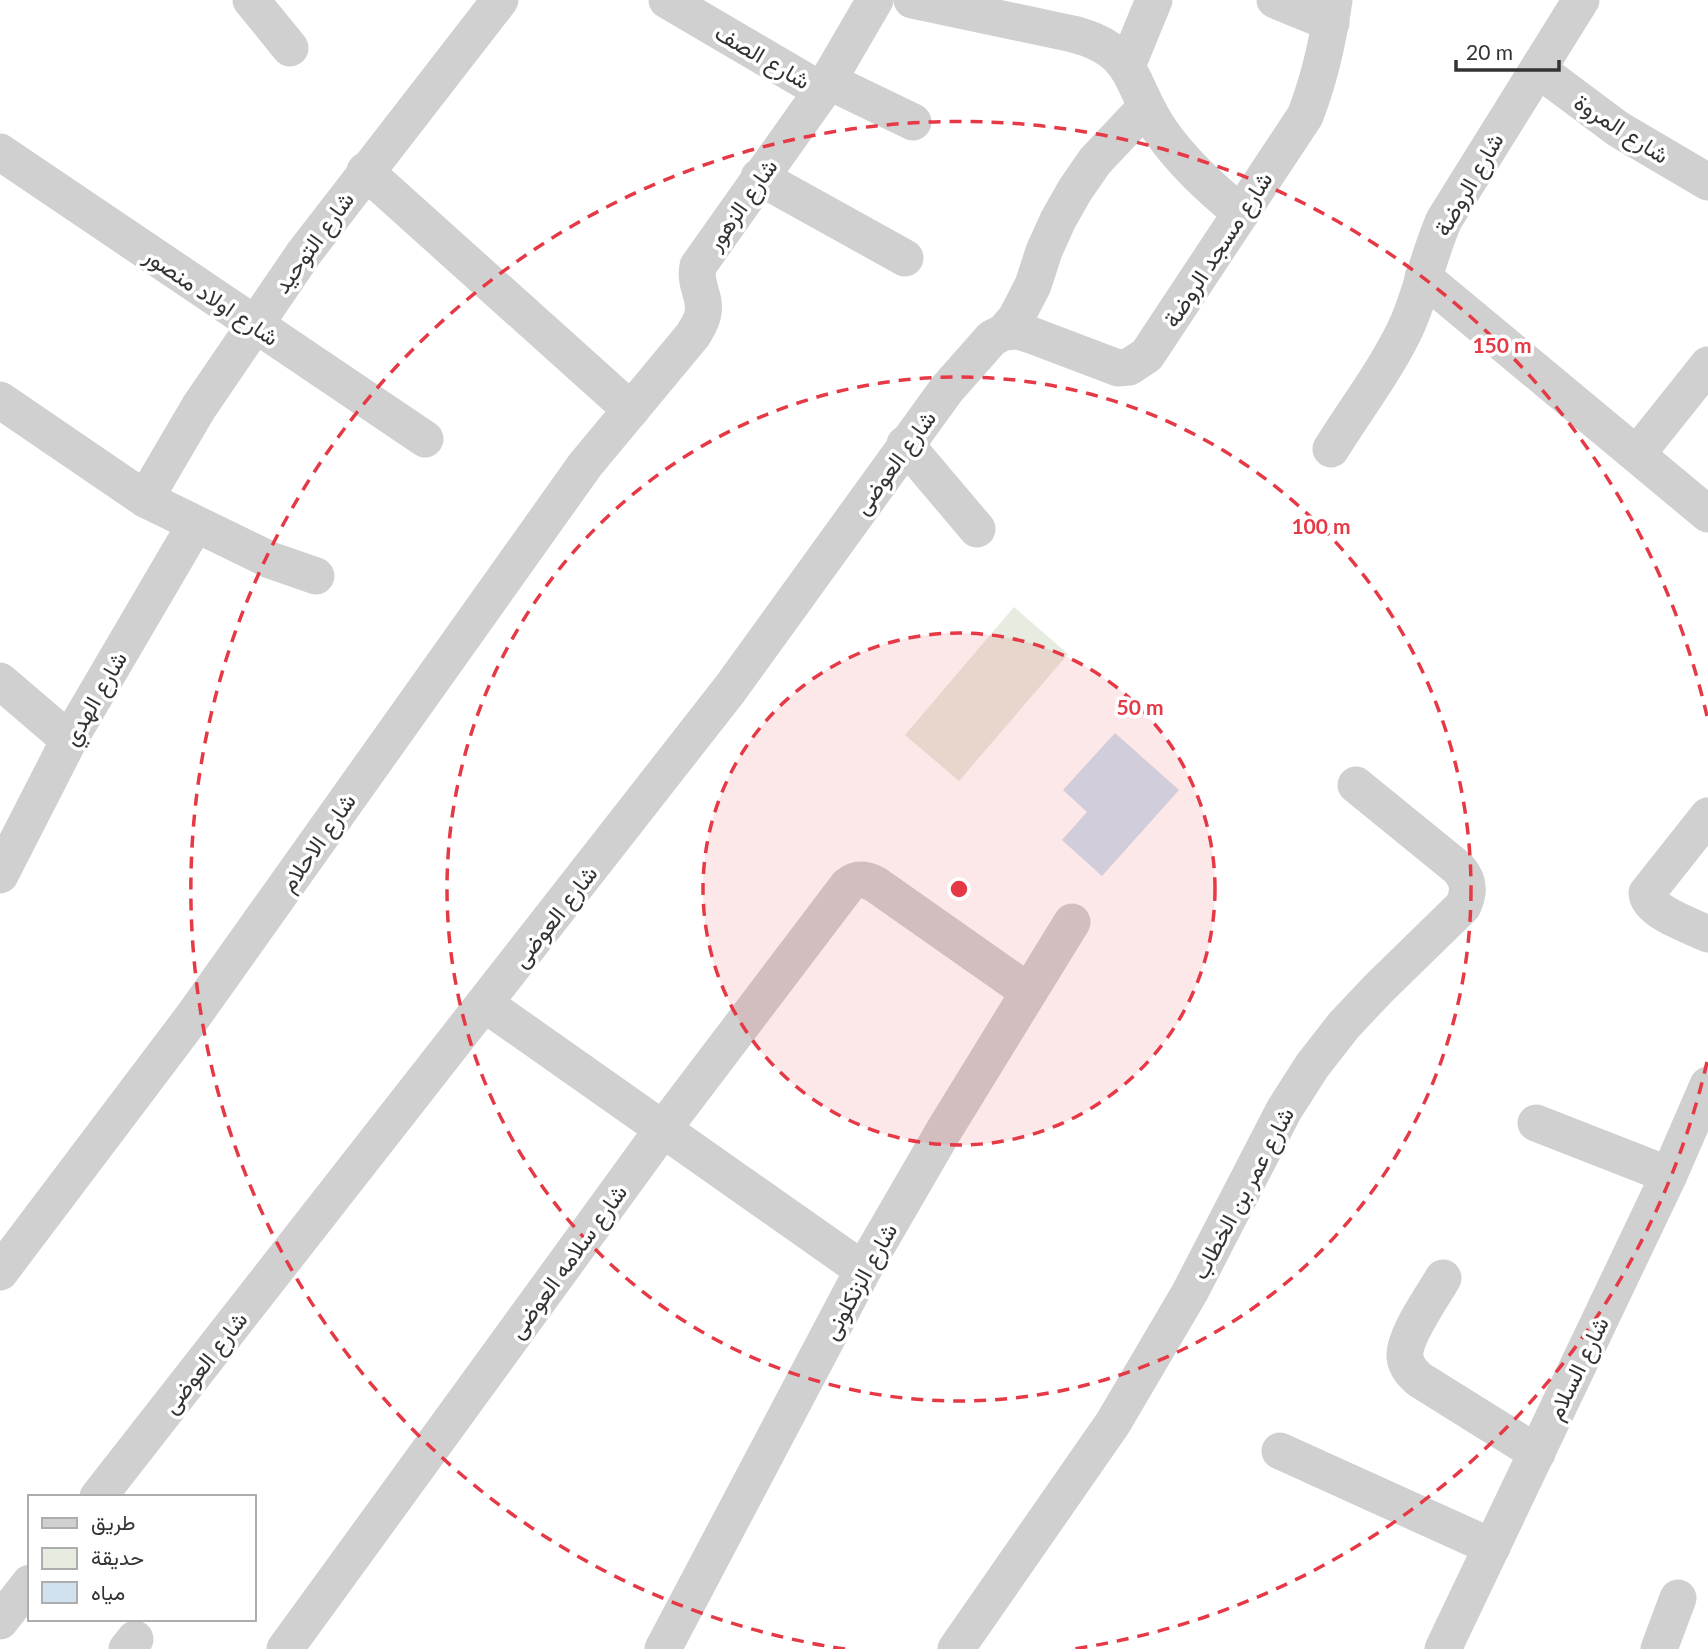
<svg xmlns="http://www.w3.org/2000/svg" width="1708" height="1649" font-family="Lato,Vazirmatn,sans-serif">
	<rect width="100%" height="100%" fill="#fff"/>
	<path fill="#e6ecdf" d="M1014,607l54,47 -109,127 -54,-46z"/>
	<path fill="#cfe2ee" d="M1115,733l64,57 -77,86 -40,-36 25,-28 -24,-22z"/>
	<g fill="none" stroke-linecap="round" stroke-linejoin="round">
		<g stroke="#d0d0d0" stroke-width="37">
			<path d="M251,0l39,48"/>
			<path d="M667,0l155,91"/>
			<path d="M912,0l161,34c66,17 55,51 89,99 22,31 49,56 79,80"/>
			<path d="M1275,0l56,23"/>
			<path d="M1127,66l27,-66"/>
			<path d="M1539,70l79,59 90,53"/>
			<path d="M828,81l85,41"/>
			<path d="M0,152l425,287"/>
			<path d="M365,171l266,239"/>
			<path d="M759,177l146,81"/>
			<path d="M1423,277l285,237"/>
			<path d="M1004,332l14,-1 13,4 87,33 11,-1 18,-12 158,-239c15,-38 23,-75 29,-116"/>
			<path d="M0,400l145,99 125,61 46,16"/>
			<path d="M905,444l72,85"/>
			<path d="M1331,449c24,-39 59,-85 77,-126 14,-33 21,-69 36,-103l137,-220"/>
			<path d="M1637,454l71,-89"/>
			<path d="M145,499l54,-92 105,-154 196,-253"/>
			<path d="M0,681l69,59"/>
			<path d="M1708,816l-61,77c1,19 45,33 61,41"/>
			<path d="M0,875l69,-135 126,-215"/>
			<path d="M485,1004l378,266"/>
			<path d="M1536,1123l133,52"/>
			<path d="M0,1272l194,-257 391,-550 108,-130c4,-7 9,-14 10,-22 3,-17 -9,-28 -5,-47l124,-175 53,-91"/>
			<path d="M1443,1278c-10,18 -40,59 -38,79 1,10 8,17 15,23l117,73"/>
			<path d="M1280,1451l212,96"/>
			<path d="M98,1497l632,-808 217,-300 45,-51 12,-6 12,-14 17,-33 11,-34 14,-31 17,-30 20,-29 51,-54"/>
			<path d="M0,1621l30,-38"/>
			<path d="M127,1649l8,-10"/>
			<path d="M285,1649l378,-520 185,-244c9,-7 17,-6 27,-1l154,108"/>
			<path d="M663,1649l200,-379 80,-138 129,-210"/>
			<path d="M956,1649l157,-226 77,-131 94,-182 28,-44 32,-41 35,-37 84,-82c7,-15 6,-26 -5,-38l-102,-83"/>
			<path d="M1443,1649l226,-474 39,-90"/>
			<path d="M1659,1649l19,-51"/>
		</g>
	</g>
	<circle cx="959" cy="889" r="256" fill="#e63946" fill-opacity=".12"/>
	<g fill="none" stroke="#e63946" stroke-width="3.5" stroke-dasharray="12 9">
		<circle cx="959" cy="889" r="256"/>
		<circle cx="959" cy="889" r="512"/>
		<path d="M1707 1062A768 768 0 0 1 1073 1649M845 1649A768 768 0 1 1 1707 716"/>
	</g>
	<g text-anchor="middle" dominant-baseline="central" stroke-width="7" stroke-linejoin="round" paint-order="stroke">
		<g font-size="23" fill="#333" stroke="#fff">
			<text transform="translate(763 56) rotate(30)">شارع الصف</text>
			<text transform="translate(1622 128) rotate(33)">شارع المروة</text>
			<text transform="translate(1468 184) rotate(-60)">شارع الروضة</text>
			<text transform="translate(741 204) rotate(-55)">شارع الزهور</text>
			<text transform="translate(313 242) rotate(-54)">شارع التوحيد</text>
			<text transform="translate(1217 249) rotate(-57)">شارع مسجد الروضة</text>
			<text transform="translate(212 296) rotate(34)">شارع اولاد منصور</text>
			<text transform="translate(894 462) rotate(-54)">شارع العوضى</text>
			<text transform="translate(94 698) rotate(-60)">شارع الهدي</text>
			<text transform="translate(317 842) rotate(-55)">شارع الاحلام</text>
			<text transform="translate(554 916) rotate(-52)">شارع العوضى</text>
			<text transform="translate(1242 1193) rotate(-62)">شارع عمر بن الخطاب</text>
			<text transform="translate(567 1261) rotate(-54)">شارع سلامه العوضى</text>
			<text transform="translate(859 1281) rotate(-61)">شارع الزنكلونى</text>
			<text transform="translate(204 1362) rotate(-52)">شارع العوضى</text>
			<text transform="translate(1577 1368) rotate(-64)">شارع السلام</text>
		</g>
	</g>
	<circle cx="959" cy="889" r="10" fill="#e63946" stroke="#fff" stroke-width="3.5"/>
	<g font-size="21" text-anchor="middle" font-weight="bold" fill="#e63946" stroke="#fff" stroke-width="7" stroke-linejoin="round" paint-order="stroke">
		<text x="1502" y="353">150 m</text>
		<text x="1321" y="534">100 m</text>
		<text x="1140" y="715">50 m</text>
	</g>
	<rect x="28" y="1495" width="228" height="126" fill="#ffffff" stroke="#adadad" stroke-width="2"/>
	<rect x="42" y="1518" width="35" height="10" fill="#d0d0d0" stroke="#adadad" stroke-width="2"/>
	<text x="91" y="1530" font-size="21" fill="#333333">طريق</text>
	<rect x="42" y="1548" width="35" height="21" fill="#e6ecdf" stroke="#adadad" stroke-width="2"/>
	<text x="91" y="1565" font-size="21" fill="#333333">حديقة</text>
	<rect x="42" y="1582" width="35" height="21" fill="#cfe2ee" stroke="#adadad" stroke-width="2"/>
	<text x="91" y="1600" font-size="21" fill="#333333">مياه</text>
	<path d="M1456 60v10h103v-10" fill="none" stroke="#333333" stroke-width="3.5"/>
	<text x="1466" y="60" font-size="21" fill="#333333" stroke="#ffffff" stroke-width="5" paint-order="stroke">20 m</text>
</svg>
